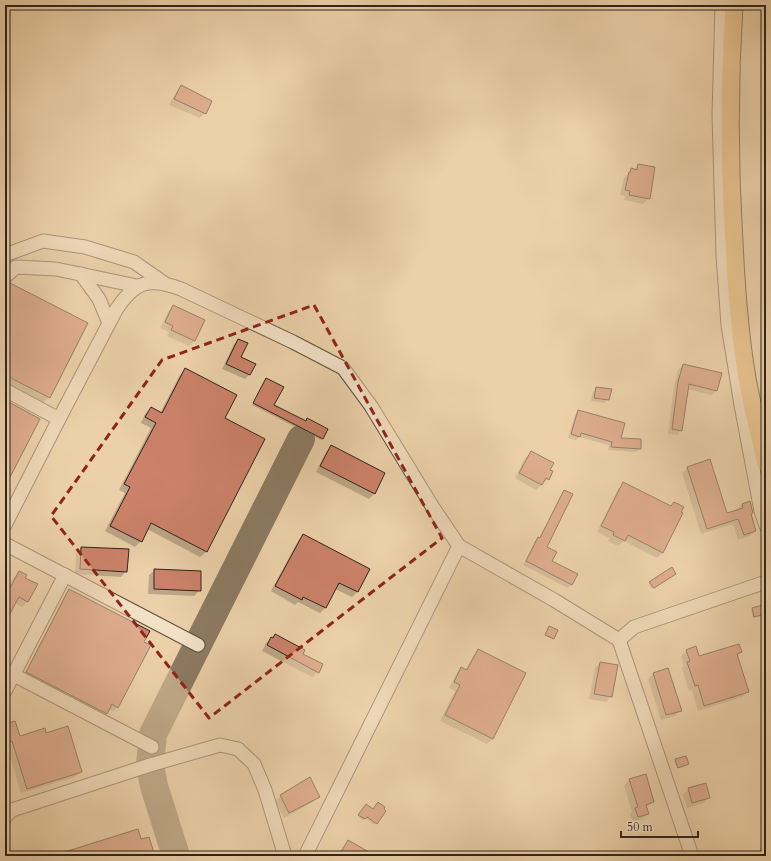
<svg xmlns="http://www.w3.org/2000/svg" width="771" height="861" font-family="Cardo,serif">
	<rect width="100%" height="100%" fill="#ebd0a9"/>
	<filter id="stains"><feTurbulence type="fractalNoise" baseFrequency=".005" numOctaves="4"/><feColorMatrix values="0 0 0 0 .2 0 0 0 0 .09 0 0 0 0 .02 0 0 0 .5 -.17"/></filter>
	<radialGradient id="worn" r=".72"><stop offset=".6" stop-color="#630" stop-opacity="0"/><stop offset="1" stop-color="#630" stop-opacity=".3"/></radialGradient>
	<g fill="#0003">
		<path d="M181,86l24,27 -5,5 -31,-13 7,-13z"/>
		<path d="M638,165l11,33 -6,6 -19,-4 1,-4 -5,-1 4,-17 7,-8h2z"/>
		<path d="M5,288l44,109 -6,6 -38,-20z"/>
		<path d="M174,306l30,14 -10,21 -5,5 -22,-10 2,-4 -9,-4 8,-16z"/>
		<path d="M239,340l1,17 15,7 -6,11 -4,4 -23,-10 12,-25z"/>
		<path d="M683,365l33,26 -4,4 -25,-6 -6,41 -4,5 -9,-1 6,-47 4,-17z"/>
		<path d="M185,370l38,48 41,21 -58,113 -6,5 -53,-28 -6,12 -6,6 -30,-16 20,-38 -6,-3 32,-62 -10,-5 4,-9 6,-6 9,5 20,-38z"/>
		<path d="M266,379l7,27 32,16 2,-3 15,19 -1,2 -69,-35z"/>
		<path d="M596,388l12,11 -3,4 -14,-2 2,-9z"/>
		<path d="M578,412l42,27 20,10 -4,3 -28,-2 1,-5 -30,-8 -3,3 -8,-2 7,-23z"/>
		<path d="M331,447l43,47 -5,5 -53,-27 10,-20z"/>
		<path d="M531,452l18,18 -1,9 -12,11 -21,-12 10,-20z"/>
		<path d="M687,468l40,46 11,-3 -1,-1 6,-6 7,10 5,17 -5,5 -12,4 -5,-16 -32,10 -19,-61z"/>
		<path d="M623,484l47,23 4,-4 -11,49 -6,6 -33,-17 -6,5 -10,-5 2,-3 -13,-6 21,-43z"/>
		<path d="M564,491l-18,56 5,14 21,23 -4,4 -45,-23 12,-24 4,-3 22,-43z"/>
		<path d="M303,535l66,34 -12,23 -5,5 -17,-8 -10,19 -5,5 -22,-11 -3,3 -24,-14 27,-50z"/>
		<path d="M82,548l44,23 -5,6 -46,-3 1,-21z"/>
		<path d="M155,570l45,20 -6,6 -46,-2 1,-19z"/>
		<path d="M19,572l5,6 12,6 -9,18 -5,5 -7,-4 -10,18v-34l3,1 6,-11z"/>
		<path d="M673,575l-21,14 -3,-5 1,-1z"/>
		<path d="M69,591l74,51 -25,65 -5,4 -5,-2 -6,9 -79,-41 42,-82z"/>
		<path d="M765,605l1,9 -13,4 -2,-8z"/>
		<path d="M548,629l5,9 -1,1 -7,-3z"/>
		<path d="M275,635l27,19 16,18 -6,5 -50,-26 4,-8z"/>
		<path d="M478,650l46,24 -32,65 -5,5 -47,-23 15,-30 -6,-3 7,-14 6,-5 3,1 8,-14z"/>
		<path d="M687,651l11,6 43,-5 -5,5 11,35 -5,5 -44,14 -6,-21 -3,1 -7,-23 2,-2 -3,-10z"/>
		<path d="M600,663l11,33 -5,6 -17,-3 6,-31z"/>
		<path d="M653,674l27,36 -5,6 -14,4 -13,-41z"/>
		<path d="M5,725l14,12 27,-3 35,37 -6,6 -54,16 -14,-47 -2,1z"/>
		<path d="M676,760l11,4 -10,4 -3,-7z"/>
		<path d="M309,778l10,18 -6,6 -29,16 -9,-17 5,-5z"/>
		<path d="M630,780l23,22 -7,6 2,6 -6,5 -9,3 -3,-8 2,-2 -8,-27z"/>
		<path d="M705,784l4,13 -5,6 -17,5 -4,-13 5,-6z"/>
		<path d="M364,807l9,3 12,1 -11,14 -9,-7 -2,2 -5,-3z"/>
		<path d="M348,842l26,14h-36l4,-9z"/>
		<path d="M24,850l2,6h-21v-1z"/>
	</g>
	<g fill="none" stroke-linecap="round" stroke-linejoin="round">
		<path stroke="#8c7a62" stroke-width="28" d="M176,856l-22,-70 -4,-21 3,-31 148,-295"/>
	</g>
	<g fill="#cc826a" stroke="#2e241b">
		<path d="M181,85l31,16 -6,13 -32,-15z"/>
		<path d="M638,164l17,3 -5,32 -21,-4 1,-4 -5,-1 4,-18h1l1,-4 6,2z"/>
		<path d="M10,283l78,40 -38,75 -45,-23v-88l1,-2z"/>
		<path d="M173,305l32,15 -10,21 -24,-11 2,-4 -8,-4z"/>
		<path d="M238,339l10,4 -7,14 15,7 -6,11 -24,-11z"/>
		<path d="M683,364l39,9 -5,18 -28,-7 -7,47 -10,-2 6,-47z"/>
		<path d="M185,368l52,27 -12,23 40,21 -58,113 -56,-29 -9,19 -32,-16 20,-39 -6,-3 32,-61 -11,-6 6,-10 11,6z"/>
		<path d="M266,378l18,9 -10,18 32,16 1,-3 21,11 -5,10 -70,-36z"/>
		<path d="M596,387l16,2 -3,11 -15,-2z"/>
		<path d="M5,400l35,19 -35,68z"/>
		<path d="M578,410l47,13 -4,15 20,1v10l-30,-2 1,-5 -31,-9 -1,4 -9,-3z"/>
		<path d="M331,445l54,28 -10,21 -55,-28z"/>
		<path d="M531,451l23,12 -4,7 3,1 -4,9 -3,-2 -4,7 -23,-12z"/>
		<path d="M710,459l17,54 16,-5 -1,-4 8,-3 3,12 -2,1 5,17 -12,4 -6,-16 -31,10 -20,-62z"/>
		<path d="M623,482l48,24 3,-4 10,5 -3,5 2,1 -20,40 -35,-18 -3,6 -12,-6 1,-3 -13,-6z"/>
		<path d="M564,490l9,4 -26,53 10,5 -5,9 26,13 -6,11 -46,-24 12,-24 2,1z"/>
		<path d="M303,534l67,35 -12,23 -19,-9 -13,25 -23,-11 -1,3 -27,-14z"/>
		<path d="M81,547l48,2 -2,23 -47,-3z"/>
		<path d="M672,567l4,7 -22,14 -5,-6z"/>
		<path d="M154,569l47,2v20l-47,-2z"/>
		<path d="M19,571l8,4 -2,3 13,6 -10,18 -9,-5 -14,26v-37l5,2z"/>
		<path d="M69,589l81,42 -6,11 7,3 -33,63 -6,-4 -5,10 -81,-42z"/>
		<path d="M766,604v10l-12,3 -2,-9z"/>
		<path d="M549,626l9,4 -4,9 -9,-4z"/>
		<path d="M275,634l30,16 -2,4 20,10 -4,9 -52,-28 4,-8 2,1z"/>
		<path d="M739,644l3,8 -5,2 12,38 -45,14 -6,-21 -3,1 -8,-24 3,-1 -4,-11 10,-4 3,10z"/>
		<path d="M478,649l48,24 -33,66 -48,-24 15,-30 -6,-3 7,-15 6,3z"/>
		<path d="M600,662l18,3 -6,32 -18,-3z"/>
		<path d="M668,668l14,43 -16,4 -13,-42z"/>
		<path d="M15,721l5,15 25,-8 1,5 22,-7 14,46 -55,17 -15,-48 -3,1 -4,-12v-6z"/>
		<path d="M686,756l3,8 -11,4 -3,-9z"/>
		<path d="M646,774l8,28 -8,3 3,9 -11,3 -3,-9 3,-1 -9,-28z"/>
		<path d="M310,777l10,20 -31,16 -9,-18z"/>
		<path d="M706,783l4,15 -18,5 -4,-15z"/>
		<path d="M378,802l7,5 -1,2 2,2 -9,13 -10,-7 -2,2 -7,-4 8,-11 7,5z"/>
		<path d="M138,829l3,10 8,-2 6,19h-97v-2z"/>
		<path d="M348,840l28,16h-37z"/>
	</g>
	<g fill="none" stroke-linecap="round" stroke-linejoin="round">
		<g stroke="#5d4f3e" stroke-width="15">
			<g id="minor">
				<path d="M722,5l-3,110 4,140 5,70 13,80 20,106 5,15"/>
				<path d="M5,255l38,-14 42,6 49,15 30,21"/>
				<path d="M81,274l18,25 10,24"/>
				<path d="M5,277l11,-10 40,2 81,17"/>
				<path d="M5,390l54,29 57,-109c19,-29 33,-33 65,-21l112,53 50,26 28,38 61,100 27,40 95,54 65,40 73,216"/>
				<path d="M5,525l54,-106"/>
				<path d="M5,544l193,101"/>
				<path d="M619,640l15,-13 132,-45"/>
				<path d="M14,675l138,72"/>
				<path d="M5,691l60,-116"/>
				<path d="M5,817l7,-7 138,-45 70,-20 18,4 16,15 11,26 20,66"/>
				<path d="M305,856l154,-310"/>
			</g>
		</g>
		<g stroke="#2e241b" stroke-width="19">
			<path id="major" d="M734,5c-5,79 -5,158 0,237 2,43 5,86 12,130 5,31 13,61 20,92"/>
		</g>
		<use href="#minor" stroke="#f2e0c7" stroke-width="13"/>
		<use href="#major" stroke="#e6b874" stroke-width="17"/>
	</g>
	<path d="M0 0H771V861H0ZM314,305l128,233 -233,180 -158,-202 111,-156z" fill="#ebd0a9" fill-opacity=".55" fill-rule="evenodd"/>
	<path fill="none" stroke="#8f2418" stroke-width="3" stroke-dasharray="8 5" stroke-linejoin="round" d="M314,305l128,233 -233,180 -158,-202 111,-156z"/>
	<rect width="771" height="861" fill="none" stroke="#ebd0a9" stroke-width="20"/>
	<rect x="6" y="6" width="759" height="849" fill="none" stroke="#2e241b" stroke-width="2"/>
	<rect x="10" y="10" width="751" height="841" fill="none" stroke="#2e241b"/>
	<path d="M621 831v6h77v-6" fill="none" stroke="#2e241b" stroke-width="2"/>
	<text x="627" y="831" font-size="12" fill="#2e241b" stroke="#f2e0c7" stroke-width="3" paint-order="stroke">50 m</text>
	<rect width="100%" height="100%" filter="url(#stains)"/>
	<rect width="100%" height="100%" fill="url(#worn)"/>
</svg>
